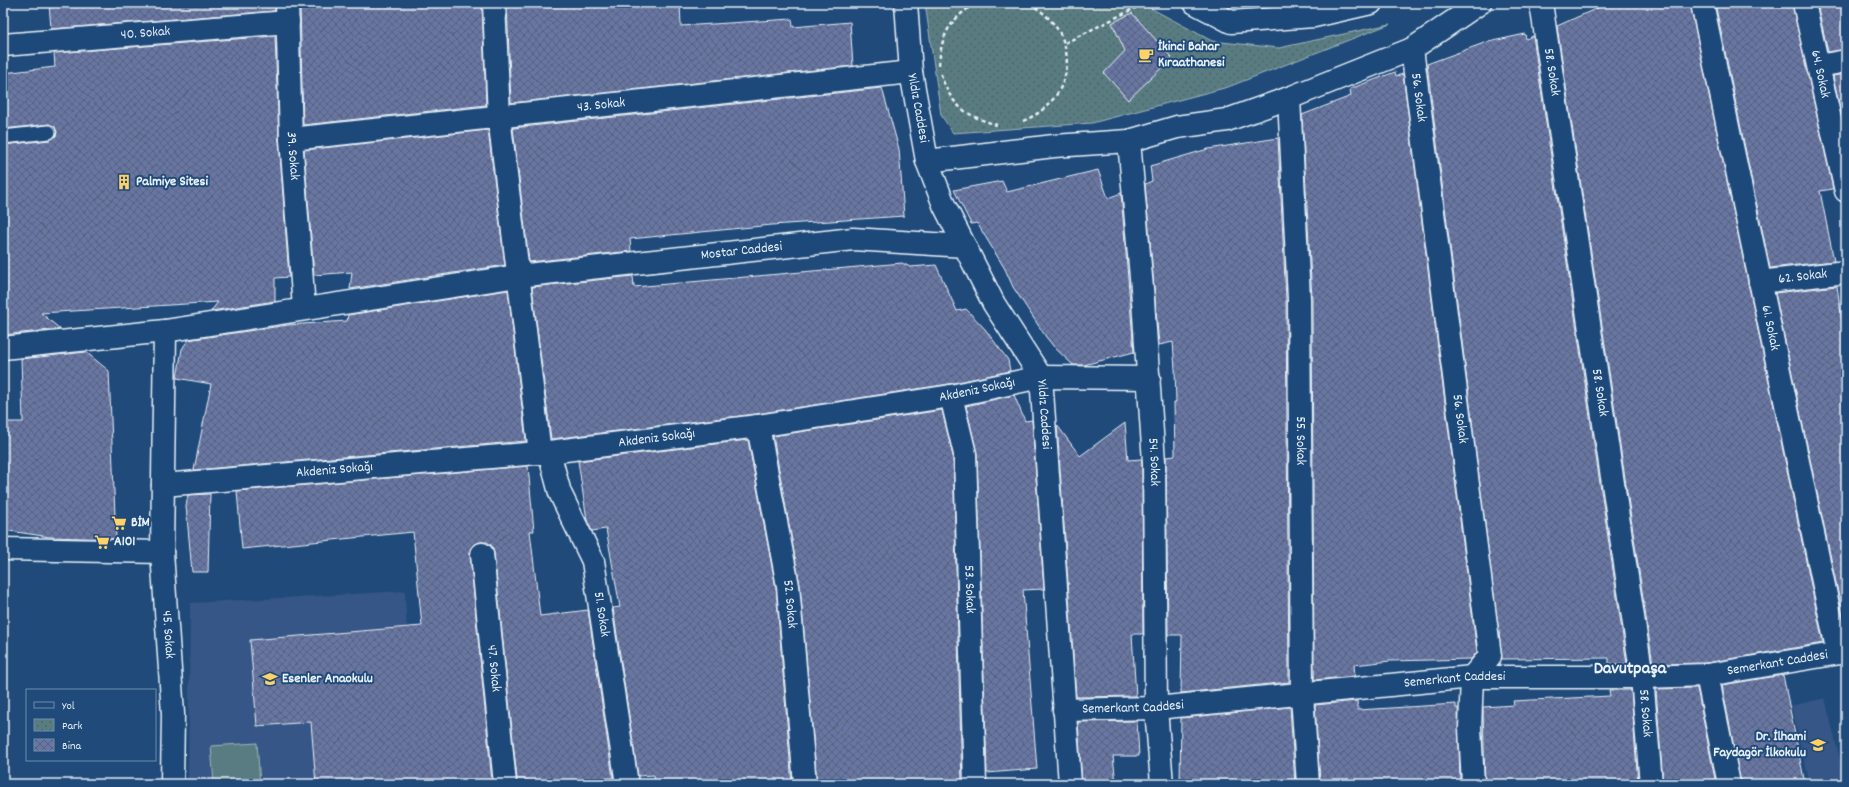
<svg xmlns="http://www.w3.org/2000/svg" width="1849" height="787" font-family="Dekko,sans-serif">
	<defs>
		<pattern id="park-dots" width="8" height="8" patternUnits="userSpaceOnUse"><rect width="8" height="8" fill="#597c81"/><path d="M2 2h.1M6 6h.1" fill="none" stroke="#506568" stroke-width="1.8" stroke-linecap="round"/></pattern>
		<pattern id="building-cross-hatch" width="8" height="8" patternUnits="userSpaceOnUse"><rect width="8" height="8" fill="#6876a3"/><path d="M0 0l8 8M0 8l8-8" fill="none" stroke="#59617b"/></pattern>
	</defs>
	<rect width="100%" height="100%" fill="#1f4a7a"/>
	<filter id="ink" filterUnits="userSpaceOnUse"><feTurbulence type="fractalNoise" baseFrequency=".025" numOctaves="2"/><feDisplacementMap in="SourceGraphic" scale="8" xChannelSelector="R" yChannelSelector="G"/><feConvolveMatrix kernelMatrix="1 2 1 2 8 2 1 2 1" color-interpolation-filters="sRGB"/></filter>
	<g filter="url(#ink)">
		<g fill="#355786">
			<path d="M405,591l9,193h-226l2,-181z"/>
			<path d="M1825,698l21,86h-36l-19,-78z"/>
		</g>
		<path fill="url(#park-dots)" stroke="#a0b6bc" d="M925,3h216l71,38 67,7 111,-24 -162,63 -136,36 -139,10 -12,-18z"/>
		<path fill="#597c81" stroke="#a0b6bc" d="M257,743l3,41h-46l-3,-38z"/>
		<g fill="url(#building-cross-hatch)" stroke="#e8f1f8">
			<path d="M49,3h226v8l-224,18z"/>
			<path d="M300,3h182l4,102 -183,20z"/>
			<path d="M507,3h173l1,23 111,-7 1,8 57,-5 3,44 -342,37z"/>
			<path d="M1609,3h81l133,640 -117,20 -53,1 -96,-638z"/>
			<path d="M1715,3h77l41,186 -13,2 14,70 -64,7z"/>
			<path d="M1817,3h29v46l-18,3z"/>
			<path d="M1132,13l40,45 -44,42 -24,-27 21,-22 -13,-28z"/>
			<path d="M1525,34l1,5 7,-3 94,628h-18v-6l-107,1 -75,-595 57,-21z"/>
			<path d="M275,36l4,104 10,137 -14,1v23l-64,10 7,-9 -177,11 19,16 -57,6v-190l47,-5 6,-4 1,-4 -2,-5 -6,-3 -46,5v-56l52,-6 -1,-14z"/>
			<path d="M1395,72l1,4 7,-2 74,578 -6,7 -81,2 -36,4 1,11 -41,4 -2,-381 -10,-184 49,-19 -1,-7z"/>
			<path d="M1846,74v60l-13,-58z"/>
			<path d="M882,88l17,61 5,67 -132,9 -142,14 1,12 -102,11 -16,-134z"/>
			<path d="M488,130l17,135 -155,24 2,-17 -38,3 -10,-125z"/>
			<path d="M1278,138l8,161 3,383 -108,11 1,-58h-14l-2,-178 9,-1 -1,-54h2l-1,-33 -2,-27 -14,3 -14,-161 7,-3 -2,-15 58,-17z"/>
			<path d="M1098,170l10,28 13,-5 13,159 -50,13h-11l-19,-18 -8,-10 -33,-50 -8,-18 -28,-46 -6,1 -17,-34 48,-9 5,11z"/>
			<path d="M902,263l8,4 26,-2 21,46 9,-2 19,20 23,31 2,11 -61,13 -193,30 -205,25 -19,-152 101,-11 1,11z"/>
			<path d="M1837,286l6,41 3,-1v304l-71,-337z"/>
			<path d="M508,290l18,151 -332,29 17,-86 -34,-6 5,-29 6,-9 100,-15 59,-4 1,-6z"/>
			<path d="M86,352l23,19 7,168 -66,-2 -47,-7v-108h20l-2,-63z"/>
			<path d="M1014,395l11,26 7,-1 12,169 -21,1 14,179 -50,4 -10,-319 -11,-48z"/>
			<path d="M942,410l11,46 9,328h-145l-17,-199 -27,-149z"/>
			<path d="M1125,423l3,37 13,-1 1,3 1,172h-11l4,62 -60,1 -19,-272 23,31z"/>
			<path d="M748,440l28,148 16,196h-137l-1,-9 -16,1 -25,-168 7,-1 -14,-78 -14,2 -5,-11 -9,-59z"/>
			<path d="M528,466l6,65h-4l10,85 48,-6 25,168h-9l1,6h-80v-5h-8l-23,-226 -2,-7 -5,-4h-6l-7,2 -4,5v6l22,227 -19,2h-157l-5,-62 -54,4 -7,-86 172,-14 -9,-94 -171,17 -5,-58z"/>
			<path d="M210,494l-2,78h-16l-6,-66 2,-11z"/>
			<path d="M1783,675l22,109h-64l-19,-99z"/>
			<path d="M1697,688l19,96h-53l-7,-95z"/>
			<path d="M1609,690h22l7,94h-153l-2,-77 31,-2 -1,-4 97,-5z"/>
			<path d="M1357,701l1,9 98,-6v4h2l2,76h-140l-5,-79z"/>
			<path d="M1290,707l5,77h-115l1,-66z"/>
			<path d="M1137,721l2,35h-26l3,28h-34l-4,-62z"/>
		</g>
		<g fill="none" stroke-linecap="round" stroke-linejoin="round">
			<g stroke="#e8f1f8" stroke-width="16">
				<path id="lane" d="M3,137l46,-5"/>
			</g>
			<g stroke="#e8f1f8" stroke-width="25">
				<g id="street">
					<path id="s1" d="M287,3l4,136 13,169"/>
					<path d="M494,3l5,114 41,336"/>
					<path id="s2" d="M906,3l5,69 16,89 17,44 50,99 47,73 29,407"/>
					<path id="s3" d="M1541,3l101,674 9,107"/>
					<path id="s4" d="M1702,3l136,650"/>
					<path id="s5" d="M1804,3l42,188"/>
					<path id="s6" d="M3,45l285,-23"/>
					<path id="s7" d="M1412,49l78,607 -18,21 -2,51 3,56"/>
					<path d="M1819,66l27,-5"/>
					<path id="s8" d="M1289,98l10,201 3,396 6,89"/>
					<path id="s9" d="M291,139l620,-67"/>
					<path id="s10" d="M1129,141l14,159 11,162 2,246 6,76"/>
					<path d="M927,161l127,-15 75,-5 48,-14 50,-7 62,-22 123,-49 68,-46"/>
					<path id="s11" d="M1760,282l86,-10"/>
					<path id="s12" d="M165,331l-3,221 11,162 -1,70"/>
					<path id="s13" d="M3,348l162,-17 353,-55 335,-37 112,7"/>
					<path id="s14" d="M951,396l14,58 10,330"/>
					<path id="s15" d="M758,426l30,160 17,198"/>
					<path id="s16" d="M549,452l11,41 33,68 34,223"/>
					<path id="s17" d="M163,485l386,-33 209,-26 193,-30 90,-19 108,1"/>
					<path d="M3,549l159,3"/>
					<path id="s18" d="M482,554l23,230"/>
					<path d="M1707,675l22,109"/>
					<path id="s19" d="M1064,710l92,-2 316,-31h170l65,-2 139,-23"/>
				</g>
			</g>
			<g stroke="#e8f1f8" stroke-width="25">
				<path id="secondary" d="M1195,3l36,19 83,-6 57,-13"/>
			</g>
			<g stroke="#e8f1f8" stroke-width="2.5" stroke-dasharray="4 3" stroke-linecap="butt">
				<path d="M1065,43l72,-36 2,-4"/>
				<path d="M939,65c2,-30 11,-47 38,-62"/>
				<path d="M941,74c9,31 25,42 56,51"/>
				<path d="M1023,121c56,-23 59,-90 5,-118"/>
			</g>
			<use href="#lane" stroke="#1f4a7a" stroke-width="13"/>
			<use href="#street" stroke="#1f4a7a" stroke-width="22"/>
			<use href="#secondary" stroke="#1f4a7a" stroke-width="22"/>
		</g>
	</g>
	<defs>
		<g id="cafe-bare" transform="scale(1.2)"><path d="M-5.5-4.5H6V0H3Q3 3.5 0 3.5H-2.5Q-5.5 3.5-5.5 0ZM3-3.2v2h1.7v-2ZM-6 4.5H4V6H-6Z" fill="#ffd166" stroke="#1f4a7a" stroke-width="2.5" paint-order="stroke"/></g>
		<g id="building-bare" transform="scale(1.2)"><path d="M-4-6H4V6H1V3H-1V6H-4ZM-2.5-4.3h1.7v1.8h-1.7ZM.8-4.3h1.7v1.8H.8ZM-2.5-1h1.7V.8h-1.7ZM.8-1h1.7V.8H.8Z" fill="#ffd166" stroke="#1f4a7a" stroke-width="2.5" paint-order="stroke"/></g>
		<g id="supermarket-bare" transform="scale(1.2)"><path d="M-6-5.5h2.5l.6 2H6L4.5 2H-2.5L-4.4-4H-6ZM-1.5 3.2a1.3 1.3 0 1 0 .1 0ZM3 3.2a1.3 1.3 0 1 0 .1 0Z" fill="#ffd166" stroke="#1f4a7a" stroke-width="2.5" paint-order="stroke"/></g>
		<g id="school-bare" transform="scale(1.2)"><path d="M0-5L7-2L0 1L-7-2ZM-4 1L0 2.5L4 1V4Q0 6-4 4Z" fill="#ffd166" stroke="#1f4a7a" stroke-width="2.5" paint-order="stroke"/></g>
	</defs>
	<g fill-rule="evenodd">
		<use href="#cafe-bare" x="1146" y="55"/>
		<use href="#building-bare" x="124" y="182"/>
		<use href="#supermarket-bare" x="119" y="523"/>
		<use href="#supermarket-bare" x="102" y="542"/>
		<use href="#school-bare" x="270" y="679"/>
		<use href="#school-bare" x="1818" y="745"/>
	</g>
	<g text-anchor="middle" dominant-baseline="central" stroke-width="4" stroke-linejoin="round" paint-order="stroke">
		<g font-size="14" fill="#e8f1f8" stroke="#1f4a7a">
			<text stroke="none"><textPath href="#s6" startOffset="143">40. Sokak</textPath></text>
			<text stroke="none"><textPath href="#s3" startOffset="70">58. Sokak</textPath></text>
			<text stroke="none"><textPath href="#s5" startOffset="73">64. Sokak</textPath></text>
			<text stroke="none"><textPath href="#s7" startOffset="49">56. Sokak</textPath></text>
			<text stroke="none"><textPath href="#s9" startOffset="312">43. Sokak</textPath></text>
			<text stroke="none"><textPath href="#s2" startOffset="106">Yıldız Caddesi</textPath></text>
			<text stroke="none"><textPath href="#s1" startOffset="153">39. Sokak</textPath></text>
			<text stroke="none"><textPath href="#s13" startOffset="745">Mostar Caddesi</textPath></text>
			<text stroke="none"><textPath href="#s11" startOffset="43">62. Sokak</textPath></text>
			<text stroke="none"><textPath href="#s4" startOffset="332">61. Sokak</textPath></text>
			<text stroke="none"><textPath href="#s17" startOffset="820">Akdeniz Sokağı</textPath></text>
			<text stroke="none"><textPath href="#s3" startOffset="394">58. Sokak</textPath></text>
			<text stroke="none"><textPath href="#s2" startOffset="442">Yıldız Caddesi</textPath></text>
			<text stroke="none"><textPath href="#s7" startOffset="373">56. Sokak</textPath></text>
			<text stroke="none"><textPath href="#s17" startOffset="496">Akdeniz Sokağı</textPath></text>
			<text stroke="none"><textPath href="#s8" startOffset="343">55. Sokak</textPath></text>
			<text stroke="none"><textPath href="#s10" startOffset="322">54. Sokak</textPath></text>
			<text stroke="none"><textPath href="#s17" startOffset="172">Akdeniz Sokağı</textPath></text>
			<text stroke="none"><textPath href="#s14" startOffset="195">53. Sokak</textPath></text>
			<text stroke="none"><textPath href="#s15" startOffset="181">52. Sokak</textPath></text>
			<text stroke="none"><textPath href="#s16" startOffset="172">51. Sokak</textPath></text>
			<text stroke="none"><textPath href="#s12" startOffset="304">45. Sokak</textPath></text>
			<text stroke="none"><textPath href="#s19" startOffset="716">Semerkant Caddesi</textPath></text>
			<text stroke="none"><textPath href="#s18" startOffset="115">47. Sokak</textPath></text>
			<text stroke="none"><textPath href="#s19" startOffset="392">Semerkant Caddesi</textPath></text>
			<text stroke="none"><textPath href="#s19" startOffset="69">Semerkant Caddesi</textPath></text>
			<text stroke="none"><textPath href="#s3" startOffset="718">58. Sokak</textPath></text>
		</g>
		<g font-size="14" font-weight="bold" fill="#e8f1f8" stroke="#1f4a7a" text-anchor="start">
			<text x="1158" y="47">İkinci Bahar<tspan x="1158" dy="16">Kıraathanesi</tspan></text>
			<text x="136" y="182">Palmiye Sitesi</text>
			<text x="131" y="523">BİM</text>
			<text x="114" y="542">A101</text>
			<text x="282" y="679">Esenler Anaokulu</text>
			<text x="1806" y="737" text-anchor="end">Dr. İlhami<tspan x="1806" dy="16">Faydagör İlkokulu</tspan></text>
		</g>
		<g font-size="18" font-weight="bold" fill="#e8f1f8" stroke="#1f4a7a">
			<text x="1630" y="669">Davutpaşa</text>
		</g>
	</g>
	<rect width="1849" height="787" fill="none" stroke="#1f4a7a" stroke-width="16"/>
	<rect x="8" y="8" width="1833" height="771" fill="none" stroke="#e8f1f8" stroke-width="1.5" filter="url(#ink)"/>
	<rect x="26" y="689" width="130" height="72" fill="#1f4a7a" stroke="#6f8dac"/>
	<rect x="34" y="702" width="20" height="6" fill="#1f4a7a" stroke="#6f8dac"/>
	<text x="62" y="709" font-size="12" fill="#e8f1f8">Yol</text>
	<rect x="34" y="719" width="20" height="12" fill="url(#park-dots)" stroke="#6f8dac"/>
	<text x="62" y="729" font-size="12" fill="#e8f1f8">Park</text>
	<rect x="34" y="739" width="20" height="12" fill="url(#building-cross-hatch)" stroke="#6f8dac"/>
	<text x="62" y="749" font-size="12" fill="#e8f1f8">Bina</text>
</svg>
